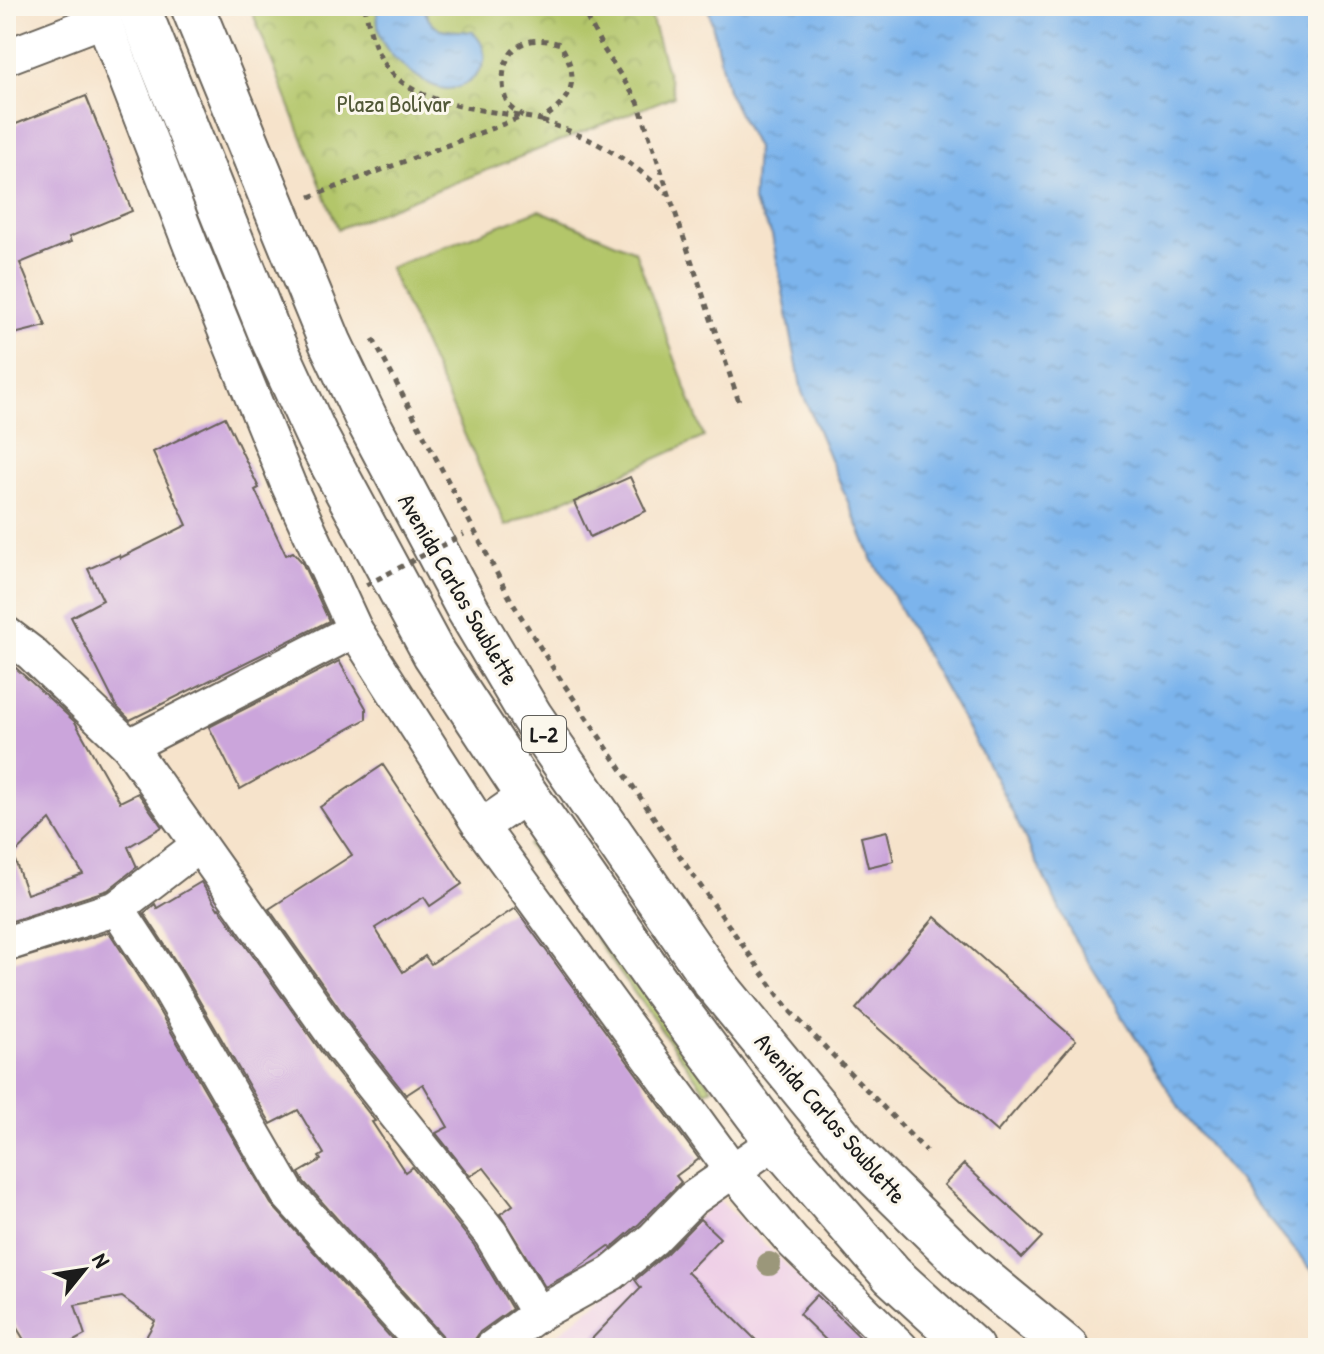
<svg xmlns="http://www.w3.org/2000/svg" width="1324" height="1354" font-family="'Patrick Hand',sans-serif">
	<defs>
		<pattern id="grass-dots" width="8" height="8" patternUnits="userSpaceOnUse" patternTransform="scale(2)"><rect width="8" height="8" fill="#b3c66a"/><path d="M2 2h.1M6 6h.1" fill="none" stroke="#99aa5b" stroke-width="1.8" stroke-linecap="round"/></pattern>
		<pattern id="park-crowns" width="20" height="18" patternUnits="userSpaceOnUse" patternTransform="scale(2)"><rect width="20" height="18" fill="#b3c66a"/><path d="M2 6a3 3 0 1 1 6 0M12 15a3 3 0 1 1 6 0" fill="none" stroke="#99aa5b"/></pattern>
		<pattern id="water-ripples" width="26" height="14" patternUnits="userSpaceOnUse" patternTransform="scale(2)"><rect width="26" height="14" fill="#7bb4ec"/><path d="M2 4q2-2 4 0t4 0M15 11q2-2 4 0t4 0" fill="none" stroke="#6a9aca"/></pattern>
	</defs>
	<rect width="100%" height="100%" fill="#fbf7ec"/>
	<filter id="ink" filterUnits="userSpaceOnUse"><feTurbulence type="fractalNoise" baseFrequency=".0125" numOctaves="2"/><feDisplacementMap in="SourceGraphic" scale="16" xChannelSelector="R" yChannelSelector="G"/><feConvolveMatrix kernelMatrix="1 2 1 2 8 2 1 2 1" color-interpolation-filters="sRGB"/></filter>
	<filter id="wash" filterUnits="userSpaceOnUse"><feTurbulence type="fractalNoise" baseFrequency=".006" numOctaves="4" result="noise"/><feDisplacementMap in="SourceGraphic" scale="32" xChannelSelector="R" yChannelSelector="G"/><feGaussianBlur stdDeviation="1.8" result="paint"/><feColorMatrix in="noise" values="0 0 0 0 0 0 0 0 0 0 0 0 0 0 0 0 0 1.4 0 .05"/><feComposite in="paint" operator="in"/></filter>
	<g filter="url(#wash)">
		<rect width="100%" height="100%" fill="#f6e3cb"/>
		<path fill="#efd0e7" d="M719,1200l153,148h-331z"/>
		<path fill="url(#grass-dots)" stroke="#687143" stroke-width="2" d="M534,841l178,247 -7,3 -177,-246z"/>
		<path fill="url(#park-crowns)" stroke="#687143" stroke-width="2" d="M250,6h398l26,90 -336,133z"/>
		<path fill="#b3c66a" stroke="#687143" stroke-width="2" d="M539,210l96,41 69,186 -198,89 -117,-258z"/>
		<g fill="url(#water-ripples)" stroke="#4c6884" stroke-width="2">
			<path d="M377,6h47c6,30 25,23 49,26 4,5 9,10 10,16 7,20 -15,41 -35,41 -20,0 -56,-29 -65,-46 -5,-9 -6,-27 -6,-37z"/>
			<path d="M708,6h610v1272l-133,-161 -112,-180 -75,-154 -127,-226 -69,-165 -30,-157 -19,-33 3,-54 -29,-58z"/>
		</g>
		<g id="blocks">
			<g fill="#cba5db" fill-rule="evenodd">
				<path d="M86,96l46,115 -63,26 2,5 -51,21 26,63 -40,10v-208z"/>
				<path d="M225,417l34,71 -4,2 31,65 7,-3 9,10 27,59 -199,99 -14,-14 -45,-89 32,-17 -15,-31 31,-14 1,3 67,-33 -34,-73z"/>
				<path d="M630,477l16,34 -56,26 -16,-35z"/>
				<path d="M6,659l69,63 45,80 18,-9 24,34 -34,20 9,20 -29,23 -102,33zM50,820l33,54 -56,20 -14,-39z"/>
				<path d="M339,661l27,47v11l-126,70 -31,-62z"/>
				<path d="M383,765l79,119 -32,22 -6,-9 -49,31 28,44 22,-16 6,8 84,-56 184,251 -23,17 5,6 -42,42 -28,24 -2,-2 -36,26 -28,15 -45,-73 13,-9 -29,-37 -14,8 -34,-43 12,-6 -25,-43 -17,11 -47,-59 -90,-127 83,-54 -32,-48z"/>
				<path d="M887,831l7,30 -26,6 -7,-30z"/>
				<path d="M201,882l17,27 1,-1 108,152 48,61 -3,1 33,50 7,-5 62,78 38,64 -32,23 -11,16h-23l-4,-13 -138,-153 -5,-9 22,-13 -2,-3 5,-3 -26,-44 -27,14 -89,-153 -38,-58 11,-9 2,4z"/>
				<path d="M935,917l141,123 -79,92 -141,-123z"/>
				<path d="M109,932l39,60 123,212 129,144h-260l15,-27 -33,-24 -47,8 10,30 -24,13h-32l-23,-38v-347z"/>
				<path d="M964,1164l78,73 -20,21 -78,-73z"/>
				<path d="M700,1219l20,19 -33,34 77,76h-181l58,-60 -6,-8 32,-27z"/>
				<path d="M817,1295l54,53h-37l-35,-34z"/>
			</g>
		</g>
	</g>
	<g filter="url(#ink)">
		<use href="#blocks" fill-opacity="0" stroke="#686259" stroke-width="2"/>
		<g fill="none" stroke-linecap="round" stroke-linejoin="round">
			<g stroke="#686259" stroke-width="38">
				<g id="minor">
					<path d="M98,6l94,243 96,235 67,146 126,197 251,343 61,72 108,106"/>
					<path d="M6,57l97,-37"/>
					<path d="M6,634l25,19 98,93 214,302 148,186 47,80"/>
					<path d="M129,746l226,-116"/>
					<path d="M481,827l46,-32"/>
					<path d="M117,908l48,73 123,213 139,154"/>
					<path d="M6,944l111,-36 82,-63"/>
					<path d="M492,1348l46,-34 74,-41 41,-34 39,-40 84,-58"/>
				</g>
			</g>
			<g stroke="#686259" stroke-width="46">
				<g id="major">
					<path d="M138,6l134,333 46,100 116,215 93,141 131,188 118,158 116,134 80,73"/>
					<path d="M192,6l138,336 36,76 101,190 64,108 183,266 146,178 109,107 98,81"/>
				</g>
			</g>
			<g stroke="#686259" stroke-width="5" stroke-dasharray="6 6" stroke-linecap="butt">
				<path d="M365,6c3,19 9,43 20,59 33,45 106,44 156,55 33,-21 40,-43 19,-76 -30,-10 -56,0 -57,36 0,7 1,18 5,24 4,5 11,9 15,12"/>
				<path d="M585,6v8l18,34 35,54 101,300"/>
				<path d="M542,121c53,18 83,35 125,73"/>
				<path d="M310,197l212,-80"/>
				<path d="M373,339l139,263 41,66 139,206 97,136 137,141"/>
			</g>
			<use href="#minor" stroke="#fff" stroke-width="34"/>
			<use href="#major" stroke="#fff" stroke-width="42"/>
			<path stroke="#686259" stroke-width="5" stroke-dasharray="6 6" stroke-linecap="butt" d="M366,585l98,-51"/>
		</g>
		<circle fill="#9b977a" cx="769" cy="1264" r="12"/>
	</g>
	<g text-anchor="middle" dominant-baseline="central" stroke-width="6" stroke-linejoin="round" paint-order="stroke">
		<rect fill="#fbf7ec" stroke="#5f5e5a" stroke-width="2" x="522" y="716" width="44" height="36" rx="6"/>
		<g font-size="22" font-weight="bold" fill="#1c1c1c">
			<text x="544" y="734">L-2</text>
		</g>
		<g font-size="24" fill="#515837" stroke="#fbf7ec">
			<text x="394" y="103">Plaza Bolívar</text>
		</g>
		<g font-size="24" fill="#1c1c1c" stroke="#fbf7ec">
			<text transform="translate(459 589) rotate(60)">Avenida Carlos Soublette</text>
			<text transform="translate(831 1118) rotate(49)">Avenida Carlos Soublette</text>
		</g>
	</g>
	<rect width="1324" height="1354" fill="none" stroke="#fbf7ec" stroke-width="32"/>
	<g transform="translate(84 1270) rotate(60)" stroke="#fbf7ec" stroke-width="6" paint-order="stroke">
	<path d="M0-6L14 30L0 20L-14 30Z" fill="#1c1c1c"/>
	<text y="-12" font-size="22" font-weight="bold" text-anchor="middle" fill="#1c1c1c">N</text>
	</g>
</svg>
